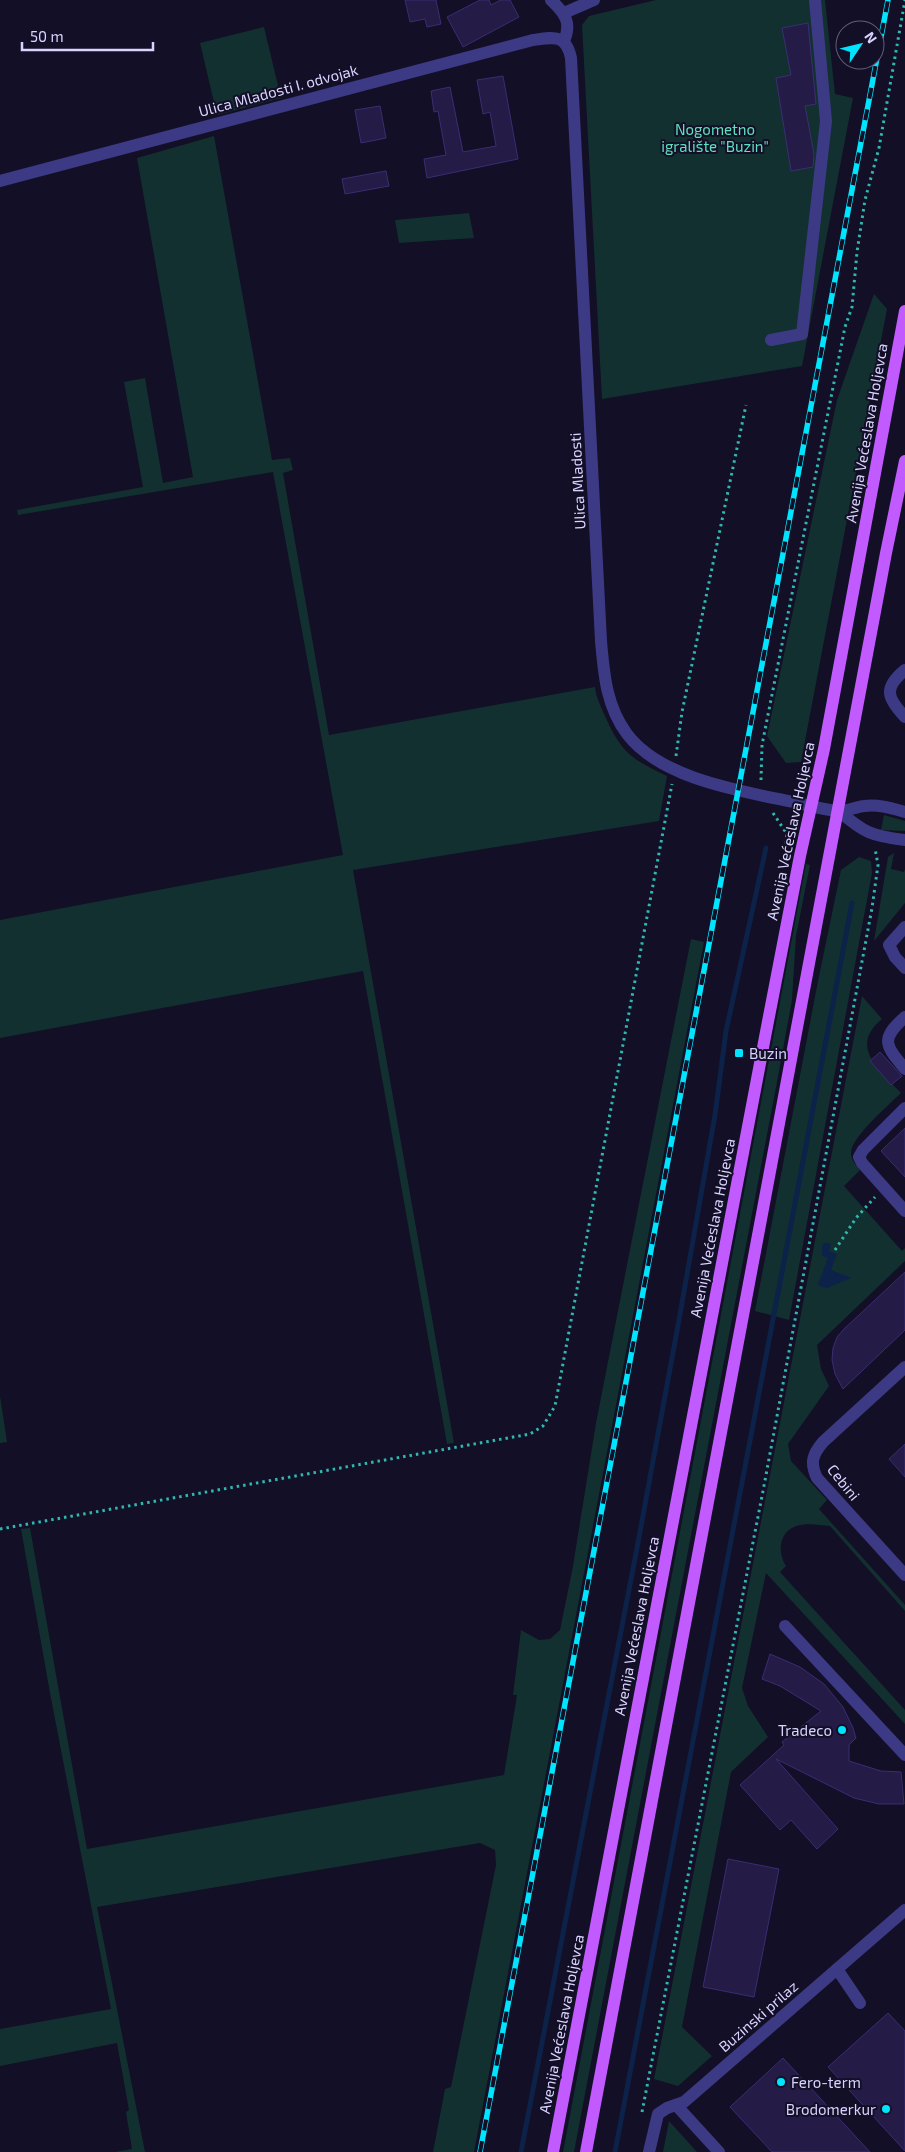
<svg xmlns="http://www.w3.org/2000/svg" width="905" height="2152" font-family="'Exo 2',sans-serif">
	<rect width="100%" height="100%" fill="#130f26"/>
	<g fill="#12302f">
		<path d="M656,0h169l10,94 18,4 -51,268 -200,33 -20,-374 7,-9z"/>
		<path d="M264,27l17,71 -64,17 -17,-72z"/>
		<path d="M214,136l58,324 18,-2 3,12 -10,3 46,262 266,-48c1,10 6,20 10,29 16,36 26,43 62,60l-8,45 -306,49 101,573 -7,1 -84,-473 -363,67v-118l343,-65 -70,-383 -255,43 -1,-5 126,-23 -19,-105 21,-4 18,105 30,-6 -56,-319z"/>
		<path d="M469,213l5,25 -75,5 -4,-23z"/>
		<path d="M874,294l13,15 -86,453 -15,1 -19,-27 70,-336z"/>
		<path d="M884,815l21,6v10l-24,-1z"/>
		<path d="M894,853l-3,16 13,3 1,-3v34l-31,38 14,-84z"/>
		<path d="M859,857l12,4 1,12 -83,447 -34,-9 63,-330 23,-111z"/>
		<path d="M806,864l4,1 -14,71 -4,64 -15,82 -203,1070h-11z"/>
		<path d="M691,939l13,3 -230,1210h-41l12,-63 6,-2 45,-222 -1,-15 -15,-7 -383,64 48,245h-30l17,-3 -6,-37 3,-2 -12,-67 -117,23v-37l111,-20 -61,-316 -29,-164 9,-1 57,321 417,-74 13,-80h-4l8,-65 18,10 11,-1 10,-9 13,-64 23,-143z"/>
		<path d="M862,996l20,23c-34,28 -2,51 19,74 -12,12 -50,44 -50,60 0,7 5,12 9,17l-16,16 58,65 3,-3v13l-88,84 4,24 8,17 -41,58 3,17 36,39 -8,9 86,96v6l-75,-85c-10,-1 -26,-4 -36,1 -16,7 -16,27 -8,39l-6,6 125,138v14l-139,-151 -24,115 6,18 20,31 -37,35 -49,255 30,29 -34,30 -24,-7z"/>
		<path d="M0,1396l7,46 -7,1z"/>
		<path d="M669,2121l28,31h-34z"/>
	</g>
	<path fill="#0c2248" d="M824,1243l7,1 -2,7 8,3 -6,16 20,8 -24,10 -8,-2 -1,-2 10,-26 -6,-2v-10z"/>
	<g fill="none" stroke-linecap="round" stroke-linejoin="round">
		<g stroke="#0c2248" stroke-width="5">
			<path d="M521,2152l116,-604 42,-228 36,-205 11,-84 40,-183"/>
			<path d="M615,2152l237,-1249"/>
		</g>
	</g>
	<g fill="#241b47" stroke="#3b2d73">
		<path d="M405,0h31l5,24 -14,3 -2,-8 -15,3z"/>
		<path d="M480,0h9l2,5 10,-5h9l9,17 -56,30 -16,-30z"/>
		<path d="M808,23l8,81 -11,2 9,48 -1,13 -22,4 -15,-93 15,-3 -9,-47z"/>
		<path d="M503,76l15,83 -91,19 -3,-19 22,-4 -8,-44 -4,1 -3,-21 19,-4 13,65 33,-6 -6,-34 -7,2 -6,-34z"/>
		<path d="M380,106l6,32 -25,5 -6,-33z"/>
		<path d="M386,171l3,15 -44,8 -3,-15z"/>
		<path d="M880,1052l22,24 -11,9 -21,-24z"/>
		<path d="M905,1128v49l-24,-26z"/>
		<path d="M905,1272v58l-62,59 -8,-15 -3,-14 1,-12 4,-11 7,-8z"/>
		<path d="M905,1444v33l-16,-18z"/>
		<path d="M770,1654l30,13 24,17 19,23 10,21 3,10 -7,7v16l32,10 20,1 3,32h-25l-25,-6 -78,-39 62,70 -21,20 -26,-29 -11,10 -40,-45 44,-40 -2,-3 39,-31 -41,-25 -18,-7z"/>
		<path d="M728,1859l51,10 -25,128 -51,-10z"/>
		<path d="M888,2013l17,18v120l-77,-84z"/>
		<path d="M783,2058l87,94h-98l-42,-45z"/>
	</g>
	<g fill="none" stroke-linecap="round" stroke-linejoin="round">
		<g stroke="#2fb8b0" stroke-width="3" stroke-dasharray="2.5 4" stroke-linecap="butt">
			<path d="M676,756l6,-44 64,-307"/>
			<path d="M761,780l1,-35 83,-418 7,-20 5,-55 8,-52 14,-52 26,-148"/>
			<path d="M773,813l14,21 -2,14"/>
			<path d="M835,1250l21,-32 19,-21"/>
			<path d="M0,1529l530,-95 13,-8 12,-20 117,-622"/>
			<path d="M642,2112l121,-621 109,-583 6,-43 -3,-17"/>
		</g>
		<g stroke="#3d3a85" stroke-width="12">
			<path d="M551,0c14,13 21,23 13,41"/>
			<path d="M564,13l30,-13"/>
			<path d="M0,181l533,-141c21,-3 33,-6 38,18l30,583c3,33 5,65 26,93 34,45 114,57 166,68 14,3 30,8 45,9 8,1 17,-4 26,-5 14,-2 27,2 41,6"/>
			<path d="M771,340l31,-6 24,-213 -11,-121"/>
			<path d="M905,670c-22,18 -18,28 0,47"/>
			<path d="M839,811c25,22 33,25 66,29"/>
			<path d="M905,927l-16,18 6,12 10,11"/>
			<path d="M905,1017c-25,22 -20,28 0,52"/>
			<path d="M905,1108l-42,42 -4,7 3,6 43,48"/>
			<path d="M905,1367l-82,75c-11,13 -13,21 -6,36l88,97"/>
			<path d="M785,1626l120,129"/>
			<path d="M837,1969l23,34"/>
			<path d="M676,2105l43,47"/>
			<path d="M649,2152l9,-38 9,-6 17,-6 221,-192"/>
		</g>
		<g stroke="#c25bff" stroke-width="12">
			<path d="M553,2152l212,-1115 35,-181 24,-107 81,-438"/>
			<path d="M586,2152l300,-1599 19,-92"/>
		</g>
		<g stroke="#00e5ff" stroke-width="5.5">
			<path id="rail" d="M480,2152l408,-2152"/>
		</g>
		<use href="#rail" stroke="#130f26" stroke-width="4" stroke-dasharray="11" stroke-linecap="butt"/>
	</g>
	<g fill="#00e5ff" stroke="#130f26" stroke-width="2">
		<rect x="734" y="1048" width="10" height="10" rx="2.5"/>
		<circle cx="842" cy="1730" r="5"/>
		<circle cx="781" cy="2082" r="5"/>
		<circle cx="886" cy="2109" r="5"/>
	</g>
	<g text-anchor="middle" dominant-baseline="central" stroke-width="4" stroke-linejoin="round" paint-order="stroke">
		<g font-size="15" fill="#d9d4ff" stroke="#130f26">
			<text transform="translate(278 90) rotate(-15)">Ulica Mladosti I. odvojak</text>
			<text transform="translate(866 433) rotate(-80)">Avenija Većeslava Holjevca</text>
			<text transform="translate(577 481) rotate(-93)">Ulica Mladosti</text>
			<text transform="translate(790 831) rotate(-78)">Avenija Većeslava Holjevca</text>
			<text transform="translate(712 1228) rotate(-79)">Avenija Većeslava Holjevca</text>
			<text transform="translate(844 1482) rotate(51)">Cebini</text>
			<text transform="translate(636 1626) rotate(-79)">Avenija Većeslava Holjevca</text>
			<text transform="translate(758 2016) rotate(-41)">Buzinski prilaz</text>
			<text transform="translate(561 2024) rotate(-79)">Avenija Većeslava Holjevca</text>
		</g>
		<g font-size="15" fill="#5fe0c0" stroke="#130f26">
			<text x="715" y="129">Nogometno<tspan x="715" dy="17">igralište "Buzin"</tspan></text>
		</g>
		<g font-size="15" fill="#d9d4ff" stroke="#130f26" text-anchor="start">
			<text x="749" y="1053">Buzin</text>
			<text x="832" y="1730" text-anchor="end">Tradeco</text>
			<text x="791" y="2082">Fero-term</text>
			<text x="876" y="2109" text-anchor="end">Brodomerkur</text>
		</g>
	</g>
	<g transform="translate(860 45) rotate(55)"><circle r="24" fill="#130f26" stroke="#625e7d"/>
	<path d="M0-4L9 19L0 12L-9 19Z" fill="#00e5ff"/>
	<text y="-8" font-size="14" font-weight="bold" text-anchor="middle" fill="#d9d4ff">N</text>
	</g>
	<path d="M22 42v8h131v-8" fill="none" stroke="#d9d4ff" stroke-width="2.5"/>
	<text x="30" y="42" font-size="15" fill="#d9d4ff" stroke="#130f26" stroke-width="4" paint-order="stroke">50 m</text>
</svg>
